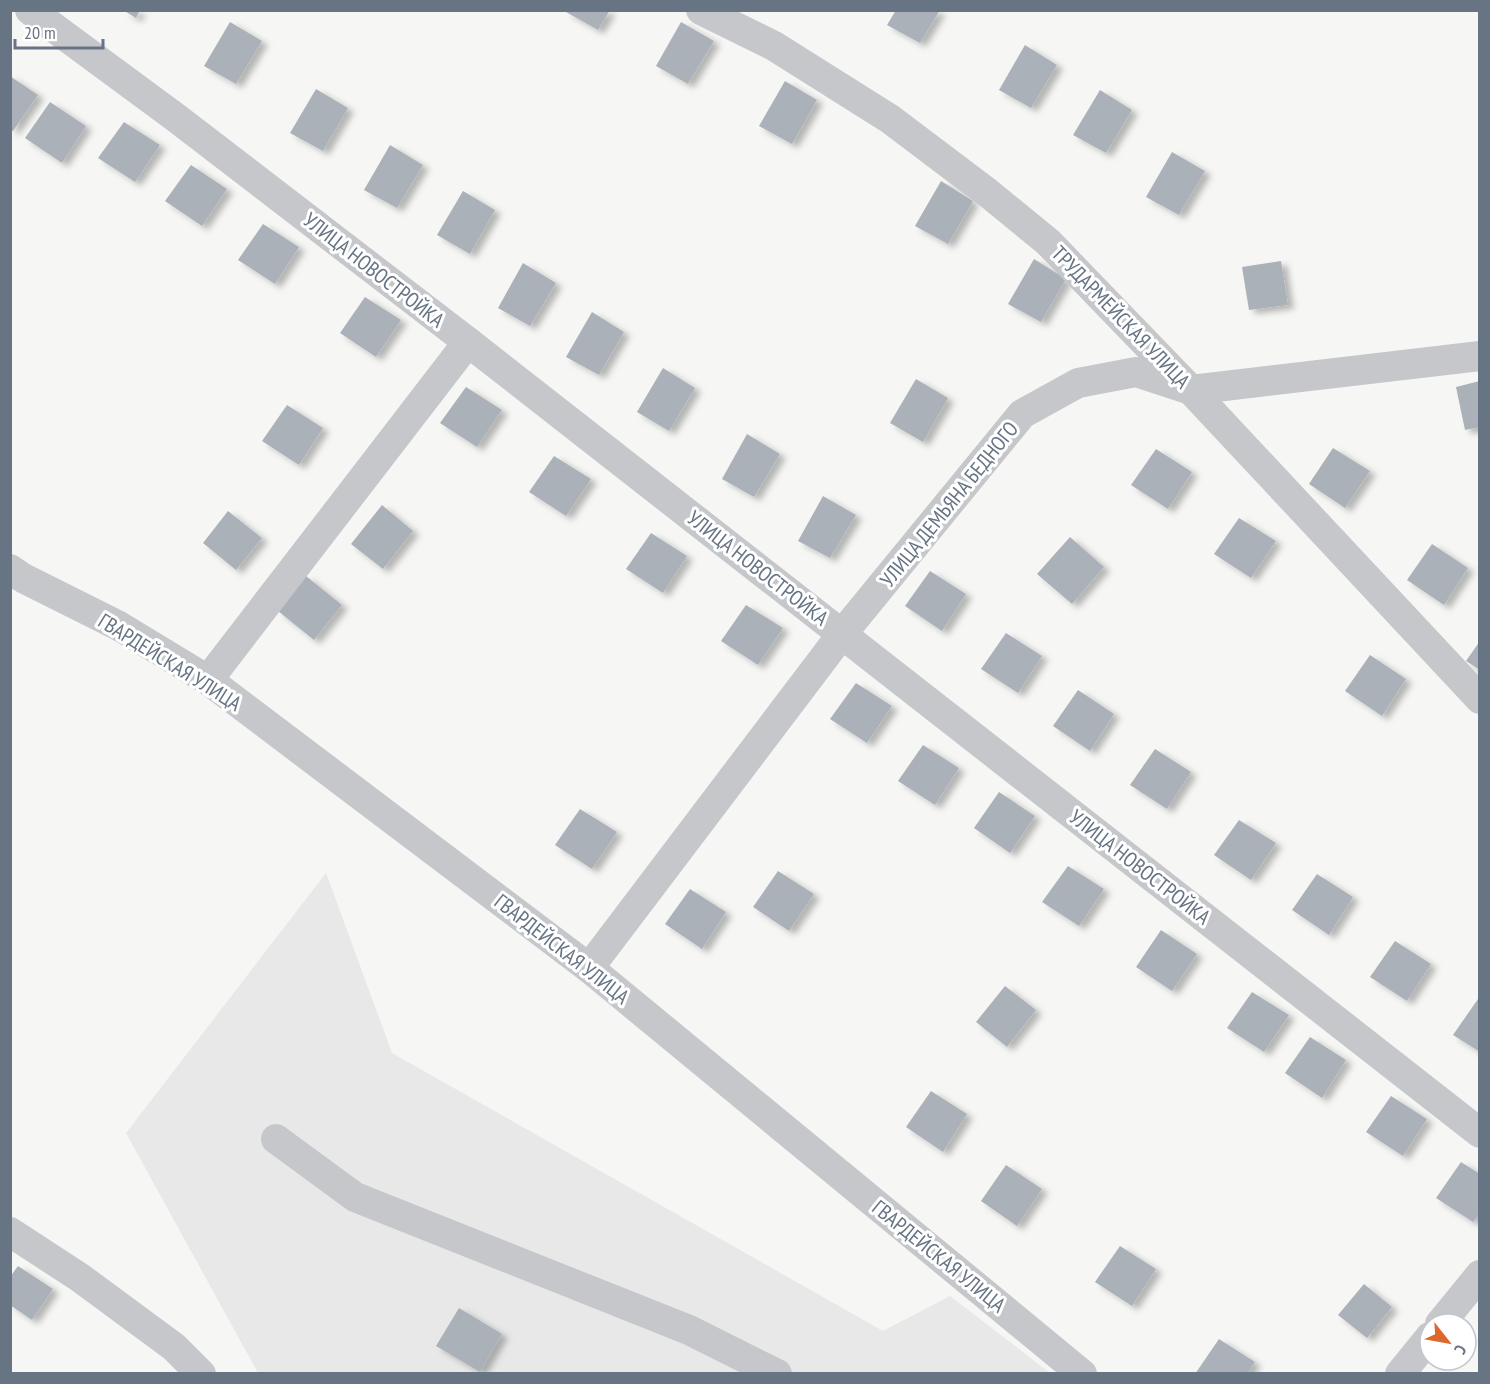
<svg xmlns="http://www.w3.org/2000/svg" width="1490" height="1384" font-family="'PT Sans Narrow',sans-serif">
	<defs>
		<filter id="shadow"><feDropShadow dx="6" dy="4" stdDeviation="3" flood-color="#0004"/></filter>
	</defs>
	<rect width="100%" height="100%" fill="#f6f7f4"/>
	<path fill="#e7e8e7" d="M326,873l66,180 491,278 67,-35 100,77h-792l-132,-240z"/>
	<g fill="#abb1b8" filter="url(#shadow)">
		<path d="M123,10h17l-4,8z"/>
		<path d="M566,10h44l-12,20 -32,-18z"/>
		<path d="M896,10h44l-20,33 -33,-18z"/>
		<path d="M230,22l32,19 -26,43 -32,-18z"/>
		<path d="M681,22l33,19 -26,43 -32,-18z"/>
		<path d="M1025,45l32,20 -26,43 -32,-18z"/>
		<path d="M10,76l28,19 -25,36 -3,-2z"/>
		<path d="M785,81l32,19 -25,44 -33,-18z"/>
		<path d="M316,89l32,19 -25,43 -33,-18z"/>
		<path d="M1100,90l32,20 -26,43 -33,-18z"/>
		<path d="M50,102l36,24 -24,37 -37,-25z"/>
		<path d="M124,122l36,23 -25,37 -37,-24z"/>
		<path d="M390,145l33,20 -26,43 -33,-18z"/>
		<path d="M1172,152l33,19 -26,44 -33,-18z"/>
		<path d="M191,165l36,24 -25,37 -37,-25z"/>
		<path d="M941,181l32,20 -25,43 -33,-18z"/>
		<path d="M463,191l32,19 -25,44 -33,-19z"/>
		<path d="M263,224l36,23 -24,37 -37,-24z"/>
		<path d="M1034,259l32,20 -25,43 -33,-18z"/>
		<path d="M1281,261l7,44 -39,5 -7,-43z"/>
		<path d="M523,263l33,20 -26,43 -32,-18z"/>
		<path d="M365,297l36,23 -25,37 -36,-24z"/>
		<path d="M592,312l32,20 -25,43 -33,-18z"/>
		<path d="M663,368l32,20 -26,43 -32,-19z"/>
		<path d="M916,379l32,19 -25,44 -33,-19z"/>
		<path d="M1480,381v46l-15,3 -9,-43z"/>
		<path d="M466,387l36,23 -25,37 -37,-24z"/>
		<path d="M287,405l36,23 -24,37 -37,-24z"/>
		<path d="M747,434l33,20 -26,43 -32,-18z"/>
		<path d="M1333,448l37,23 -25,37 -36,-24z"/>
		<path d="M1156,449l36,23 -24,37 -37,-24z"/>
		<path d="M554,456l37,23 -25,37 -37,-24z"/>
		<path d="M823,496l33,19 -26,43 -32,-17z"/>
		<path d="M382,505l31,26 -30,38 -32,-25z"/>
		<path d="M228,511l34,27 -26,32 -33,-27z"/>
		<path d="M1239,518l37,23 -25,37 -37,-24z"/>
		<path d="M651,533l36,23 -24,37 -37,-24z"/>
		<path d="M1070,537l34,30 -32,37 -35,-30z"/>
		<path d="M1432,544l36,24 -24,37 -37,-25z"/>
		<path d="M930,571l36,23 -24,37 -37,-25z"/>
		<path d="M306,576l36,29 -28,35 -36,-29z"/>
		<path d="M746,605l37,23 -25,37 -37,-24z"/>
		<path d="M1006,633l36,23 -24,37 -37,-24z"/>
		<path d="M1480,641v29l-14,-9z"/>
		<path d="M1370,655l36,24 -24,37 -37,-25z"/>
		<path d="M856,683l36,23 -25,37 -37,-24z"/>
		<path d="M1078,690l36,24 -24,37 -37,-25z"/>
		<path d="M923,745l36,23 -24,37 -37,-24z"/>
		<path d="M1155,749l36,23 -24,37 -37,-24z"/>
		<path d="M999,792l36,24 -25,37 -36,-25z"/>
		<path d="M580,809l37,23 -25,37 -37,-24z"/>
		<path d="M1239,820l37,23 -25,37 -37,-25z"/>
		<path d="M1068,866l36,23 -25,37 -37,-24z"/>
		<path d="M778,871l36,23 -25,37 -36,-24z"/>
		<path d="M1317,874l36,23 -24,38 -37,-25z"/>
		<path d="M690,889l36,23 -24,37 -37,-25z"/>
		<path d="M1161,930l36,24 -25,37 -36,-24z"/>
		<path d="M1395,941l36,23 -24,37 -37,-24z"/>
		<path d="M1005,986l31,24 -29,37 -31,-25z"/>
		<path d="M1252,992l37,23 -25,37 -37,-24z"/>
		<path d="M1478,999l2,1v52l-27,-17z"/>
		<path d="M1310,1037l36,23 -24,38 -37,-25z"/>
		<path d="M931,1091l36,23 -24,38 -37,-25z"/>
		<path d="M1391,1096l36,23 -24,37 -37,-24z"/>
		<path d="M1461,1162l19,12v39l-7,9 -37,-24z"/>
		<path d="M1006,1165l36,24 -25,37 -36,-25z"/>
		<path d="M1120,1246l36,23 -24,37 -37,-24z"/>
		<path d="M18,1266l35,23 -21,31 -22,-15v-28z"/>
		<path d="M1364,1284l28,23 -25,31 -29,-23z"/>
		<path d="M459,1308l43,26 -22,38 -44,-26z"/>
		<path d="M1219,1339l36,23 -8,12h-52z"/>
	</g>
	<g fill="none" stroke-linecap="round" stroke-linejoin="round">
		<g stroke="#c5c7cb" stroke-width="30">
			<path d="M30,10l145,107 293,225 1012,791"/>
			<path d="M701,10l73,36 116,73 98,74 60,49 143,148 289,309"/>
			<path d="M10,569l13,9 96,48 89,54 381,288 493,406"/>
			<path d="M208,680l260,-338"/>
			<path d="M589,968l253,-334 180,-220 56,-31 58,-11 55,18 289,-34"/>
			<path d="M276,1139l79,58 334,133 88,44"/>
			<path d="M10,1232l69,45 95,70 27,27"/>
			<path d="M1440,1324l40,-49"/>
			<path d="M1400,1374l30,-37"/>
		</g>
	</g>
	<g text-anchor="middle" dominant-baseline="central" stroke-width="6" stroke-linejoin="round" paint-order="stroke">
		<g font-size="21" fill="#677484" stroke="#fff">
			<text transform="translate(374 270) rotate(38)">УЛИЦА НОВОСТРОЙКА</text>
			<text transform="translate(1121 317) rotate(46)">ТРУДАРМЕЙСКАЯ УЛИЦА</text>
			<text transform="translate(949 504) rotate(-51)">УЛИЦА ДЕМЬЯНА БЕДНОГО</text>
			<text transform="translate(758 568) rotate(38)">УЛИЦА НОВОСТРОЙКА</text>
			<text transform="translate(170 662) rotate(32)">ГВАРДЕЙСКАЯ УЛИЦА</text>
			<text transform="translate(1140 867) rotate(38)">УЛИЦА НОВОСТРОЙКА</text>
			<text transform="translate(562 949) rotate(38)">ГВАРДЕЙСКАЯ УЛИЦА</text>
			<text transform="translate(939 1256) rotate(39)">ГВАРДЕЙСКАЯ УЛИЦА</text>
		</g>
	</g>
	<rect width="1490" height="1384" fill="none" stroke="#677484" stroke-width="24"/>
	<g transform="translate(1448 1342) rotate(121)"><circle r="28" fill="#ffffff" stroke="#c2c7ce" stroke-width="1.5"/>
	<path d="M0-4.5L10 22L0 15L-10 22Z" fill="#de682c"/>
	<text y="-9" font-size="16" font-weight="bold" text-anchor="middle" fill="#677484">С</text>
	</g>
	<path d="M15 39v9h88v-9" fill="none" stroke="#677484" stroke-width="3"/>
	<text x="24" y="39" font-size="18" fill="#677484" stroke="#ffffff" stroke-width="4.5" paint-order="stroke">20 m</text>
</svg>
